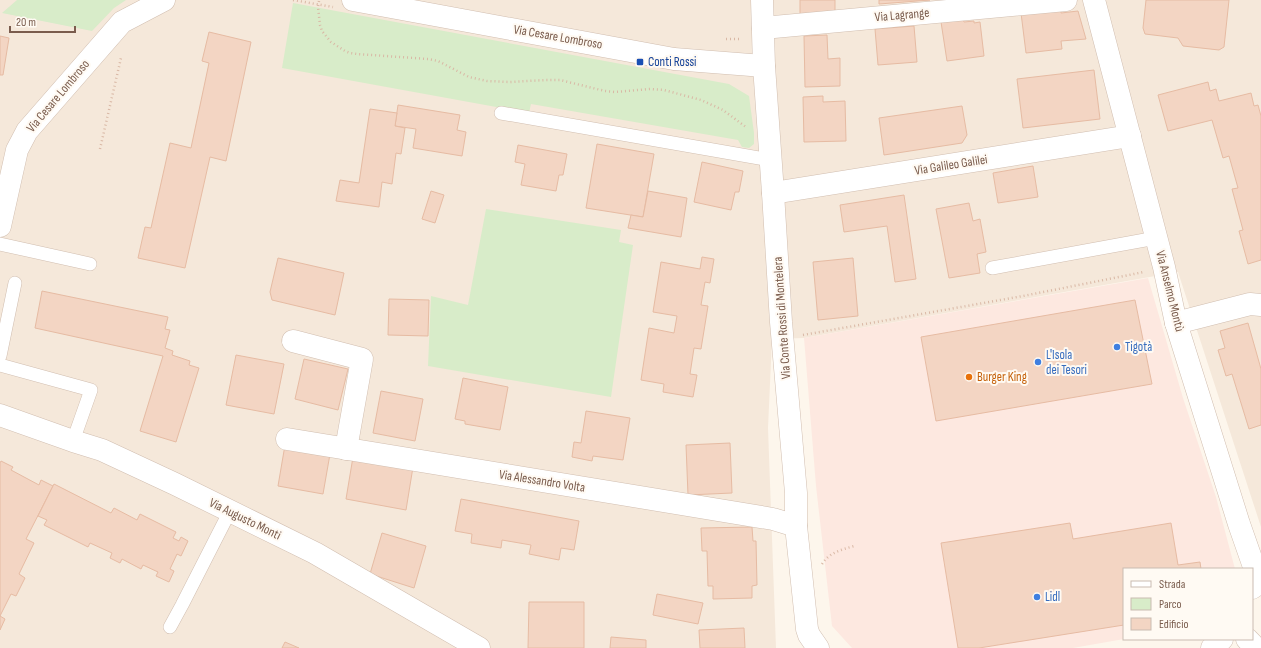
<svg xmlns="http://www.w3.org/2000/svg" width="1261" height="648" font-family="'Sofia Sans Condensed',sans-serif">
	<rect width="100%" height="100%" fill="#fdf6ec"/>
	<path fill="#f5e8da" d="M0,0h1261v527l-83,-255 -374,66 -32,1 -4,89 8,220h-776z"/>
	<path fill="#fde8e0" d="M1148,278l35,120 33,99 19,72h-111v70l-51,9h-221l-20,-22 -16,-140 -12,-148z"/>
	<g fill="#d8ecc9">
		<path d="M17,0h109l-12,8 -22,23 -90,-18z"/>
		<path d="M293,3l436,81 20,12 5,37v11l-5,4 -7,-1 -4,-7 -207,-36 -2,9 -247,-45z"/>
		<path d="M486,209l135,21 -2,12 14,3 -22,152 -183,-31 3,-70 37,9z"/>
	</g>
	<g fill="#f3d5c3" stroke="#e6bba3">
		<path d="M800,0h35v14l-35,1z"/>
		<path d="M879,0h51l-51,4z"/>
		<path d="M1146,0h83l-5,47 -5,3 -36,-4 -5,-8 -33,-4 -2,-6z"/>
		<path d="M1061,9v4l17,-2 8,28 -25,2 1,8 -36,4 -5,-40z"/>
		<path d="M963,19l1,3 10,-1v2l6,-1 4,34 -37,5 -6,-39z"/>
		<path d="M914,26l3,36 -39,3 -3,-36z"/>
		<path d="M209,32l42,10 -25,119 -16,-4 -25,111 -47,-10 7,-31 6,1 19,-85 21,5 18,-85 -7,-2z"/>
		<path d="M827,35l1,24 12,-1v28l-35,1 -1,-51z"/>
		<path d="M0,36l9,2 -6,37h-3z"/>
		<path d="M1094,70l6,49 -77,9 -6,-49z"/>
		<path d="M1208,82l2,9 6,-2 3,12 32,-8 3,13 4,-1 3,11v144l-13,4 -9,-33 4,-1 -11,-41 6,-1 -9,-32 -6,2 -11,-38 -44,11 -10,-36z"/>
		<path d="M823,96v6l22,-1 1,40 -42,1 -1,-45z"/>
		<path d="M398,105l62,10 -3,15 9,2 -4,24 -49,-8 3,-19 -21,-3z"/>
		<path d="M962,106l5,29 -5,8 -78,12 -5,-37z"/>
		<path d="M370,109l27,4 -2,13 10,2 -4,26 -5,-1 -4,31 -10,-2 -3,25 -43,-6 4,-21 19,3z"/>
		<path d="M597,144l57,10 -11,63 -57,-9z"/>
		<path d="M518,145l49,9 -4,21h-4l-3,16 -35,-6 4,-21 -10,-2z"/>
		<path d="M702,162l41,9 -4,21h-4l-4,18 -37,-8z"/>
		<path d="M1033,166l5,31 -40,6 -5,-30z"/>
		<path d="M431,191l13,4 -9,28 -13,-4z"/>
		<path d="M648,191l39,7 -6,39 -53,-9 3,-13 12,2z"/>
		<path d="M904,195l12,84 -21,3 -8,-56 -43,6 -4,-27z"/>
		<path d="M969,203l4,18 7,-2 6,33 -9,2 3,19 -31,5 -13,-69z"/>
		<path d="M702,257l12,2 -4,24 -5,-1 -4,23 7,1 -7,43 -7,-1 -4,26 7,1 -4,22 -30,-5 1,-8 -23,-4 8,-52 25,5 3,-17 -24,-4 8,-50 39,7z"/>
		<path d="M278,258l66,15 -9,42 -63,-15 -2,-8z"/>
		<path d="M853,258l5,58 -40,4 -5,-58z"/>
		<path d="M42,291l126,26 -3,12 5,1 -5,18 8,3 -1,4 18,6 -1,4 10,3 -23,74 -36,-11 23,-75 -128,-28z"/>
		<path d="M389,299l40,1 -1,36 -40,-1z"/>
		<path d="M1135,300l17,84 -216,37 -15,-84z"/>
		<path d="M1248,323l13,46v56l-12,4 -17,-55 -6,2 -8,-26 7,-2 -5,-17z"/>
		<path d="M236,355l48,9 -10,50 -48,-9z"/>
		<path d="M304,359l44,10 -10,41 -43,-11z"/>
		<path d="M463,378l45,9 -8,43 -35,-6v-3l-10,-2z"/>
		<path d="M381,391l42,8 -8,42 -42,-8z"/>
		<path d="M586,411l44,7 -7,42 -30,-4 -1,5 -20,-4 2,-15 7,1z"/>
		<path d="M730,443l2,50 -44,2 -2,-50z"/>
		<path d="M285,445l45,9 -7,40 -45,-8z"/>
		<path d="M353,457l60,10 -7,43 -60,-11z"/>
		<path d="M1,461l12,6 -2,3 28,15 2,-5 12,6 -27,53 8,4 -15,31 6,4 -9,18 -5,-2 -11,22 5,3 -5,11v-167z"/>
		<path d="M54,484l57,29 3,-5 23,12 3,-6 36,18 -3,6 6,3 2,-4 7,4 -7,15 -4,-2 -7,15 4,2 -5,11 -13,-6 2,-4 -15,-7 -2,4 -19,-10 -2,4 -10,-5 2,-5 -22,-10 -2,4 -44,-22 3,-5 -9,-4z"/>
		<path d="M461,499l118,22 -5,29 -13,-2 -2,12 -30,-6 2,-9 -29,-5 -1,8 -30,-5 1,-9 -17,-3z"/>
		<path d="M1070,523l3,16 98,-16 7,42 22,-3 1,7h-77v56l-145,23h-21l-17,-105z"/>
		<path d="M752,527l1,14h3l1,44 -5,1v12l-39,1v-13h-5l-1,-35h-5l-1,-23z"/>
		<path d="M382,533l44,13 -12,42 -44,-14z"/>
		<path d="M657,594l46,9 -5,21 -45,-9z"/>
		<path d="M529,602h55v46h-56z"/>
		<path d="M744,628l1,20h-45l-1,-18z"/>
		<path d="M611,637l35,3v8h-36z"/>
		<path d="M285,642l14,6h-17z"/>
	</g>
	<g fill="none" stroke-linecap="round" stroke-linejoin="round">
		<g stroke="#d1beb0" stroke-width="14">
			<g id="service">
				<path d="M501,113l270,47"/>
				<path d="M0,244l90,20"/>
				<path d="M992,268l164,-30"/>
				<path d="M0,356l15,-73"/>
				<path d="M0,365l91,25 -18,51"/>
				<path d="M170,627l12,-22 48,-94"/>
			</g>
		</g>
		<g stroke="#d1beb0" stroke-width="23">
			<g id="minor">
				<path d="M353,0l321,59 90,7"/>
				<path d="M1094,0l70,267 12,56 63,201 14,40 8,14"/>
				<path d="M763,28l303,-28"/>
				<path d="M773,193l357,-57"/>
				<path d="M0,226l17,-76 10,-19 95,-109 42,-22"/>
				<path d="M1176,323l74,-19 11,1"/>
				<path d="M293,341l69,18 -16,90"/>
				<path d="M0,415l73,26 29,9 73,34 140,69 164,95"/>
				<path d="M287,439l486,80 23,7"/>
				<path d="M1212,648l10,-9"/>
			</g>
		</g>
		<g stroke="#d1beb0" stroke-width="23">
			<g id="tertiary">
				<path d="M762,0l2,66 9,127 8,129 15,171v33l11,103 2,6 9,13"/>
				<path d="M1252,588l9,-6"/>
				<path d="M1247,639l9,9"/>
			</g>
		</g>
		<g stroke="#d9b8a5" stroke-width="2.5" stroke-dasharray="1 3" stroke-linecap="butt">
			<path d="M293,0l40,7"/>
			<path d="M319,1l-1,6 2,18 2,6 9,11 14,9 5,2 7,1 71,5 10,2 31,16 18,4 23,1 36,-2h14l45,11 10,1 35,-3 14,1 37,10 22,10 23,17"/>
			<path d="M726,39h15"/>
			<path d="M100,149l21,-91"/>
			<path d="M803,335l220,-39 121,-24"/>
			<path d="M822,564c8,-12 19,-14 32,-18"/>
		</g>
		<use href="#service" stroke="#fff" stroke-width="13"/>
		<use href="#minor" stroke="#fff" stroke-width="22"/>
		<use href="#tertiary" stroke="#fff" stroke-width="22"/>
	</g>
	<rect fill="#1a4fb4" stroke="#fffaf3" stroke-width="1.5" x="636" y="58" width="8" height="8" rx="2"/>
	<g fill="#3f7fe0" stroke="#fffaf3" stroke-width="1.5">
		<circle cx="1117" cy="347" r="4"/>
		<circle cx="1038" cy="362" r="4"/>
		<circle cx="1037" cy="597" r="4"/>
	</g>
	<circle fill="#e8710a" stroke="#fffaf3" stroke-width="1.5" cx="969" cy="377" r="4"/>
	<g text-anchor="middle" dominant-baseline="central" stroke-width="4" stroke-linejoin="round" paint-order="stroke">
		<g font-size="13" fill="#7a5c4d" stroke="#fffaf3">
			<text transform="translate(902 15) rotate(-5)">Via Lagrange</text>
			<text transform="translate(558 37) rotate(10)">Via Cesare Lombroso</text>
			<text transform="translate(58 96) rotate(-50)">Via Cesare Lombroso</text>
			<text transform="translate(951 165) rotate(-9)">Via Galileo Galilei</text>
			<text transform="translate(1170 291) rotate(76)">Via Anselmo Montù</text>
			<text transform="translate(782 318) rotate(-94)">Via Conte Rossi di Montelera</text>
			<text transform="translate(542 481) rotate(9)">Via Alessandro Volta</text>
			<text transform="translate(245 519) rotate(26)">Via Augusto Monti</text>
		</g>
		<g font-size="13" fill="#164399" stroke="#fffaf3" text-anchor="start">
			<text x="648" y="62">Conti Rossi</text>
		</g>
		<g font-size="13" fill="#366cbe" stroke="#fffaf3" text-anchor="start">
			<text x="1125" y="347">Tigotà</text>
			<text x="1046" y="355">L'Isola<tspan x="1046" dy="15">dei Tesori</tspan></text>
			<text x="1045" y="597">Lidl</text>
		</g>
		<g font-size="13" fill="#c56008" stroke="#fffaf3" text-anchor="start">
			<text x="977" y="377">Burger King</text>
		</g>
	</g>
	<rect x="1123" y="568" width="130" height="72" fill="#fffaf3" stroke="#cabbb1"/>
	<rect x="1131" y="581" width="20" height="6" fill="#ffffff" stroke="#cabbb1"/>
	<text x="1159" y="588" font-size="12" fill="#7a5c4d">Strada</text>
	<rect x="1131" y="598" width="20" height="12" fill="#d8ecc9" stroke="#cabbb1"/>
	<text x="1159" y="608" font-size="12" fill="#7a5c4d">Parco</text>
	<rect x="1131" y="618" width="20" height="12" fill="#f3d5c3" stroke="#cabbb1"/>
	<text x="1159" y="628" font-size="12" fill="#7a5c4d">Edificio</text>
	<path d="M10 26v6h65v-6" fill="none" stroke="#7a5c4d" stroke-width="2"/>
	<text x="16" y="26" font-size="12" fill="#7a5c4d" stroke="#fffaf3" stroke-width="3" paint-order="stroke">20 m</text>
</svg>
